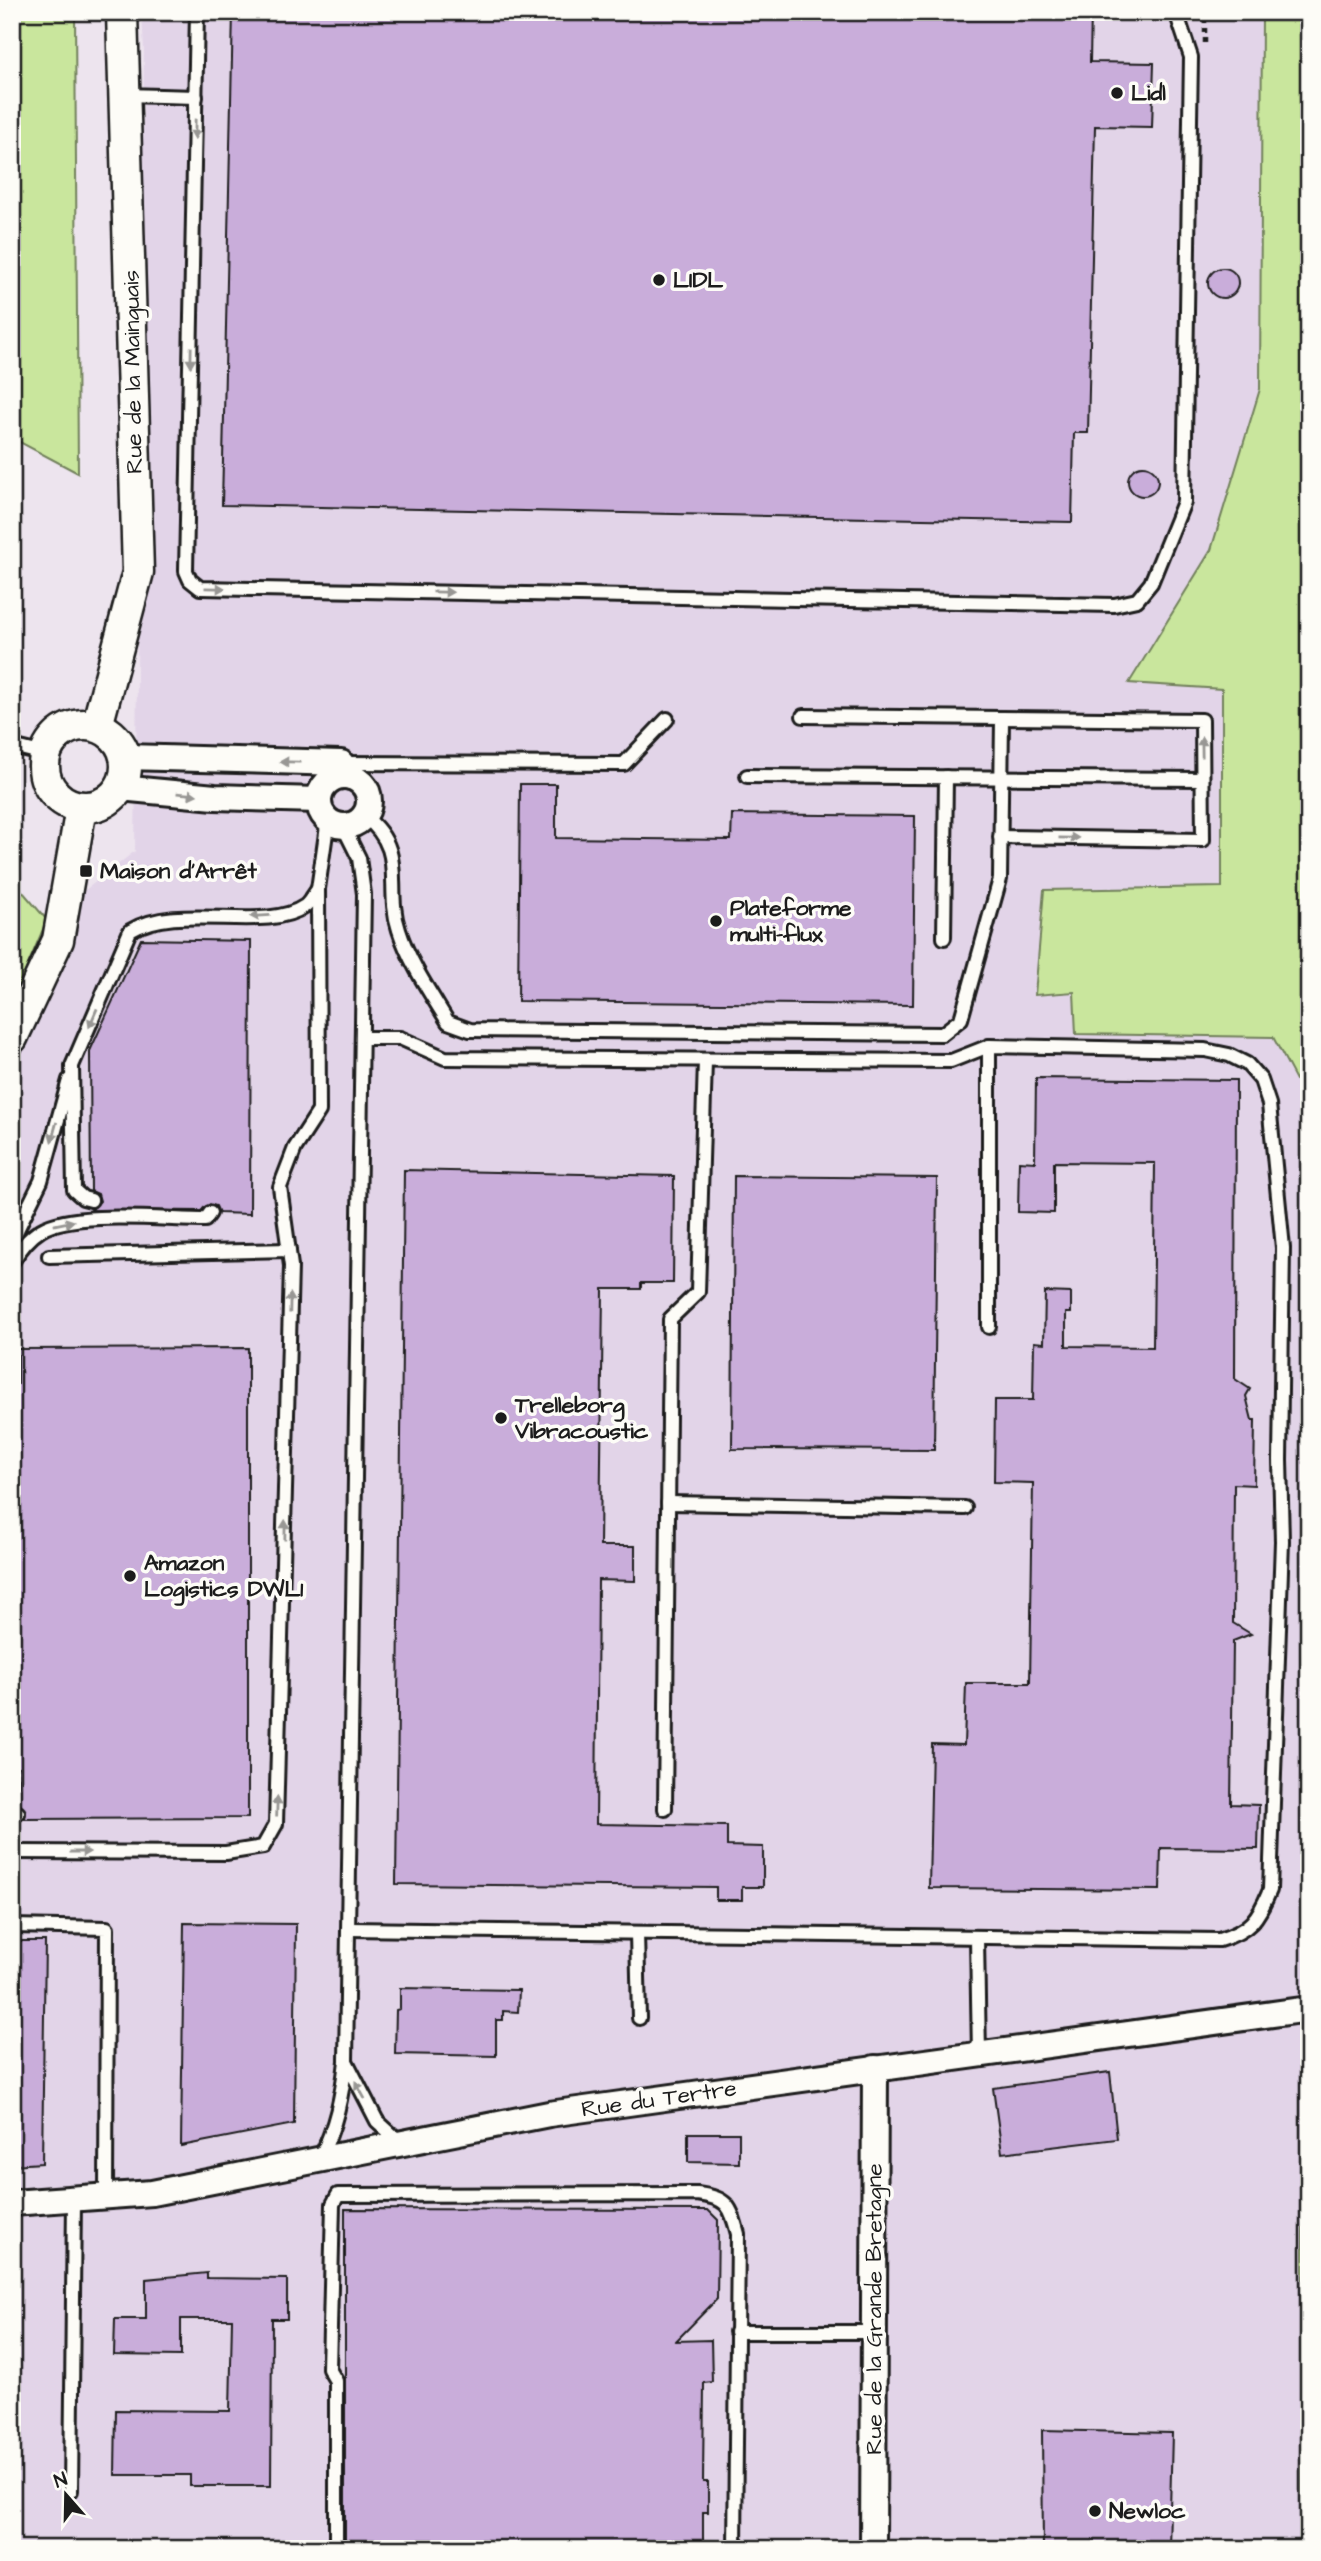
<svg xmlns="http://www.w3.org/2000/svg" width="1321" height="2561" font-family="'Architects Daughter',sans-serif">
	<rect width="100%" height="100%" fill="#ede4ee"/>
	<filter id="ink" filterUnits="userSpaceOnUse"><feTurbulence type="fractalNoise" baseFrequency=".0143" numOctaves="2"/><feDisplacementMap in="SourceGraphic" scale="14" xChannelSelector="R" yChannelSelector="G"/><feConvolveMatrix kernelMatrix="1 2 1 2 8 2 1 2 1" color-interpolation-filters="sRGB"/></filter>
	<g filter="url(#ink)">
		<path fill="#e2d4e8" d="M142,12h1120l-2,377 -49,161 -81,133 92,6v198l87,131v964l-6,248 -1,319h-1290v-1547l35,-82 88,-69 9,-801z"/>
		<g fill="#c9e69d" stroke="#72815c" stroke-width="2">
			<path d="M12,12h63l3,461 -66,-35z"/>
			<path d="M1262,12h47v1068h-13l-23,-43 -197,-3 -2,-42 -39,3 9,-105 178,-3v-198l-93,-6 82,-133 49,-161z"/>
			<path d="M16,884l31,36 -35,82v-110z"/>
			<path d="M1309,2029v520h-7l1,-319z"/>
		</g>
		<g fill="#c9adda" stroke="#1c1c1c" stroke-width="2">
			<path d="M233,12h858l-1,50 64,1 -2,64 -57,-1 -7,307h-14l-2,89 -850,-17z"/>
			<circle cx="1223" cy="283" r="15"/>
			<circle cx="1143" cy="481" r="15"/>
			<path d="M520,784h36v54l175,2 1,-26 183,2 -2,189 -395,-4z"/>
			<path d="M141,939l110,2 -1,273 -31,-1 -3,-7 -6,-2 -9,7 -110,-1 9,-9 -2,-7 -7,-3 -1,-140z"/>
			<path d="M1036,1078l200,2 -1,299 15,10 -4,7 6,24h3l-1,65 -20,-1 -1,139 18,11 -18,7 -2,163 28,1 -1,44 -97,-1 -1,42 -231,-2 3,-144 32,1 2,-62h64l3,-200 -39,-1 1,-82h38l1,-58 10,1 1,-51 26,1v20h-5v33l87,1 2,-184 -101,-1v51l-36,-1 1,-51 16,1z"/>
			<path d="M404,1170l270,6 -1,107h-32v6h-38l-3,257h35v35l-37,-1 -2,244 131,2v20l36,1v40h-21v13h-26v-13l-320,-3z"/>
			<path d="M734,1176l203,2 -3,272 -202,-1z"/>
			<path d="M248,1348v470l-223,1 1,-8 -7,-7v-37h-7v-383h6v-35z"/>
			<path d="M184,1923l112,1 -2,200 -113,22z"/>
			<path d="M12,1941h33l-3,222 -30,2z"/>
			<path d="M400,1988l119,2 -1,22 -15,-1v9h-7v36l-101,-2 1,-44 4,-1z"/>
			<path d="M1110,2072l7,67 -115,14 -9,-65z"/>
			<path d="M688,2133h51v30l-51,-1z"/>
			<path d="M345,2209l363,1 10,10 -1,79 -41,42 35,-1 1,42 -8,1 -1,99h5v30h-5v37h-358z"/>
			<path d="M207,2273v5l80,1v40h-15l-1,167h-81v-11h-75l1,-65 114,1 2,-92h-51v37l-67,-1 1,-36h31v-40z"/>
			<path d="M1042,2430l130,3 -3,116h-126z"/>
		</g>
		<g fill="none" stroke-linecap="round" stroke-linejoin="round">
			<g stroke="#1c1c1c" stroke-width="18">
				<g id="service">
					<path d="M197,12l-11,559 4,9 10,8 914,17 23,-5 14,-17 33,-81 7,-445 -15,-45"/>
					<path d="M126,95l70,2"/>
					<path d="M803,716l399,4 1,120 -203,-3"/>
					<path d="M12,746l33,8"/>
					<path d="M341,763l283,1 43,-45"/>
					<path d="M747,776l455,3"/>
					<path d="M364,816c45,35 20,70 35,114 10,32 32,64 49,92l22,8 472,4 19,-15 39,-140 2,-159"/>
					<path d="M343,826l16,32 5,36 -18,1167"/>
					<path d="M944,938l2,-161"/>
					<path d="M91,1200l-8,-2 -9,-8 -2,-124 58,-135c49,-30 135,3 175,-25 5,-4 9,-12 13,-17"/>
					<path d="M12,1240l29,-59 28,-101"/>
					<path d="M49,1256l240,-6"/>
					<path d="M12,1262c8,-13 16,-24 29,-32 32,-20 125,-10 164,-10l5,-7"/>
					<path d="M989,1327v-281"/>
					<path d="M668,1503l297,5"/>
					<path d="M665,1809l5,-490 28,-27 7,-231"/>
					<path d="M12,1814l6,-1"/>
					<path d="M12,1852l214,1 37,-6 13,-23 15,-558 -11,-79 15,-39 24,-37 -1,-222 10,-70"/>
					<path d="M12,1926l95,2 -1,270"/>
					<path d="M349,1929l870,11c31,-9 39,-21 51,-50l12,-349 -2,-81 3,-212 -14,-144 -8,-24 -14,-16 -18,-9 -24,-5 -216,-4 -38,15 -506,-3 -45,-20h-37"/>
					<path d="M637,1933l2,85"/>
					<path d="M977,1939l2,116"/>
					<path d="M320,2158c16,-32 22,-62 26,-97l31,60 24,22"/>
					<path d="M736,2332h139"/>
					<path d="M71,2491l3,-291"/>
					<path d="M336,2549v-168l-7,-12 4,-165 5,-9 359,-1c31,4 33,11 41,40l-3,315"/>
				</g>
			</g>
			<g stroke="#1c1c1c" stroke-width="30">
				<g id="minor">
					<path d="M126,757l215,6 10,14"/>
					<circle cx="344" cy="801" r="25"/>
					<path d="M120,788l95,9 104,3"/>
					<path d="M12,2203l140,-10 397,-79 760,-105"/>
					<path d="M873,2549l2,-481"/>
				</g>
			</g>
			<g stroke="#1c1c1c" stroke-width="35">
				<g id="tertiary">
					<circle cx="85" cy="766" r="41"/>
					<path d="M97,726l41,-154 -16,-560"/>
					<path d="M12,1038l46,-98 23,-132"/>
				</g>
			</g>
			<path stroke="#1c1c1c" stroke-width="4.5" stroke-dasharray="5 5" stroke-linecap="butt" d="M1205,43v-31"/>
			<use href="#service" stroke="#fdfcf7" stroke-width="12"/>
			<use href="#minor" stroke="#fdfcf7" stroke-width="24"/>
			<use href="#tertiary" stroke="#fdfcf7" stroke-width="30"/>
		</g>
		<defs><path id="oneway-solid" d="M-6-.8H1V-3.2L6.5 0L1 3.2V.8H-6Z" transform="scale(1.75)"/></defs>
		<g fill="#989794">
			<use href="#oneway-solid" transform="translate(195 129) rotate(91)"/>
			<use href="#oneway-solid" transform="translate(191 357) rotate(91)"/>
			<use href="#oneway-solid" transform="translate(215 588) rotate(1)"/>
			<use href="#oneway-solid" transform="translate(443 592) rotate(1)"/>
			<use href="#oneway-solid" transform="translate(1202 747) rotate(-91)"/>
			<use href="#oneway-solid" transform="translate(290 762) rotate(-179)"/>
			<use href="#oneway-solid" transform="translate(187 794) rotate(5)"/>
			<use href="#oneway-solid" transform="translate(1069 838) rotate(1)"/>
			<use href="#oneway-solid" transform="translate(260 916) rotate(177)"/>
			<use href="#oneway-solid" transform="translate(93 1018) rotate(113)"/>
			<use href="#oneway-solid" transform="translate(54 1132) rotate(105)"/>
			<use href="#oneway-solid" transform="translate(64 1223) rotate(-11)"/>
			<use href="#oneway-solid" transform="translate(290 1303) rotate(-89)"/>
			<use href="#oneway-solid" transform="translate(285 1530) rotate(-89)"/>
			<use href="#oneway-solid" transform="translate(277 1806) rotate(-88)"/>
			<use href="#oneway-solid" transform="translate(80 1852)"/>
			<use href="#oneway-solid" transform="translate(360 2090) rotate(-119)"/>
		</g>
	</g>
	<g fill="#1c1c1c" stroke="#fdfcf7" stroke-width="2.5">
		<circle cx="1117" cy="93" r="7"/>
		<circle cx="659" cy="280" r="7"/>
		<rect x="79" y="864" width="14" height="14" rx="3.5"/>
		<circle cx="716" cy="921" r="7"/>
		<circle cx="501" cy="1418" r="7"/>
		<circle cx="130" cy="1576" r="7"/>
		<circle cx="1095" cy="2511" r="7"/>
	</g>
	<g text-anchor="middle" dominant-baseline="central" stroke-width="7" stroke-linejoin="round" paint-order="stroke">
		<g font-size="23" font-weight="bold" fill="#1c1c1c" stroke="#fdfcf7" text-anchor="start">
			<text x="1131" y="93">Lidl</text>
			<text x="673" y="280">LIDL</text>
			<text x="100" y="871">Maison d'Arrêt</text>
			<text x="730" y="908">Plateforme<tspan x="730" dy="26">multi-flux</tspan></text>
			<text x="515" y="1405">Trelleborg<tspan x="515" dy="26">Vibracoustic</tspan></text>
			<text x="144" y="1563">Amazon<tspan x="144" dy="26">Logistics DWL1</tspan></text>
			<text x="1109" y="2511">Newloc</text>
		</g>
		<g font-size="23" fill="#1c1c1c" stroke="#fdfcf7">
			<text transform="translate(133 372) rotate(-91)">Rue de la Mainguais</text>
			<text transform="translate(659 2099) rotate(-8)">Rue du Tertre</text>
			<text transform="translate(874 2309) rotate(-90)">Rue de la Grande Bretagne</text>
		</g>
	</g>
	<rect width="1321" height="2561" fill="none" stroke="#fdfcf7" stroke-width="42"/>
	<rect x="21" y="21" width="1279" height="2519" fill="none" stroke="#1c1c1c" stroke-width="2.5" filter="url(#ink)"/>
	<g transform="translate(66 2495) rotate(340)" stroke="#fdfcf7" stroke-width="5" paint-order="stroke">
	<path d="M0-5L12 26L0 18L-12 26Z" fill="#1c1c1c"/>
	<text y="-10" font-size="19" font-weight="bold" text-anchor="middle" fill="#1c1c1c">N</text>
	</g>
</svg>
